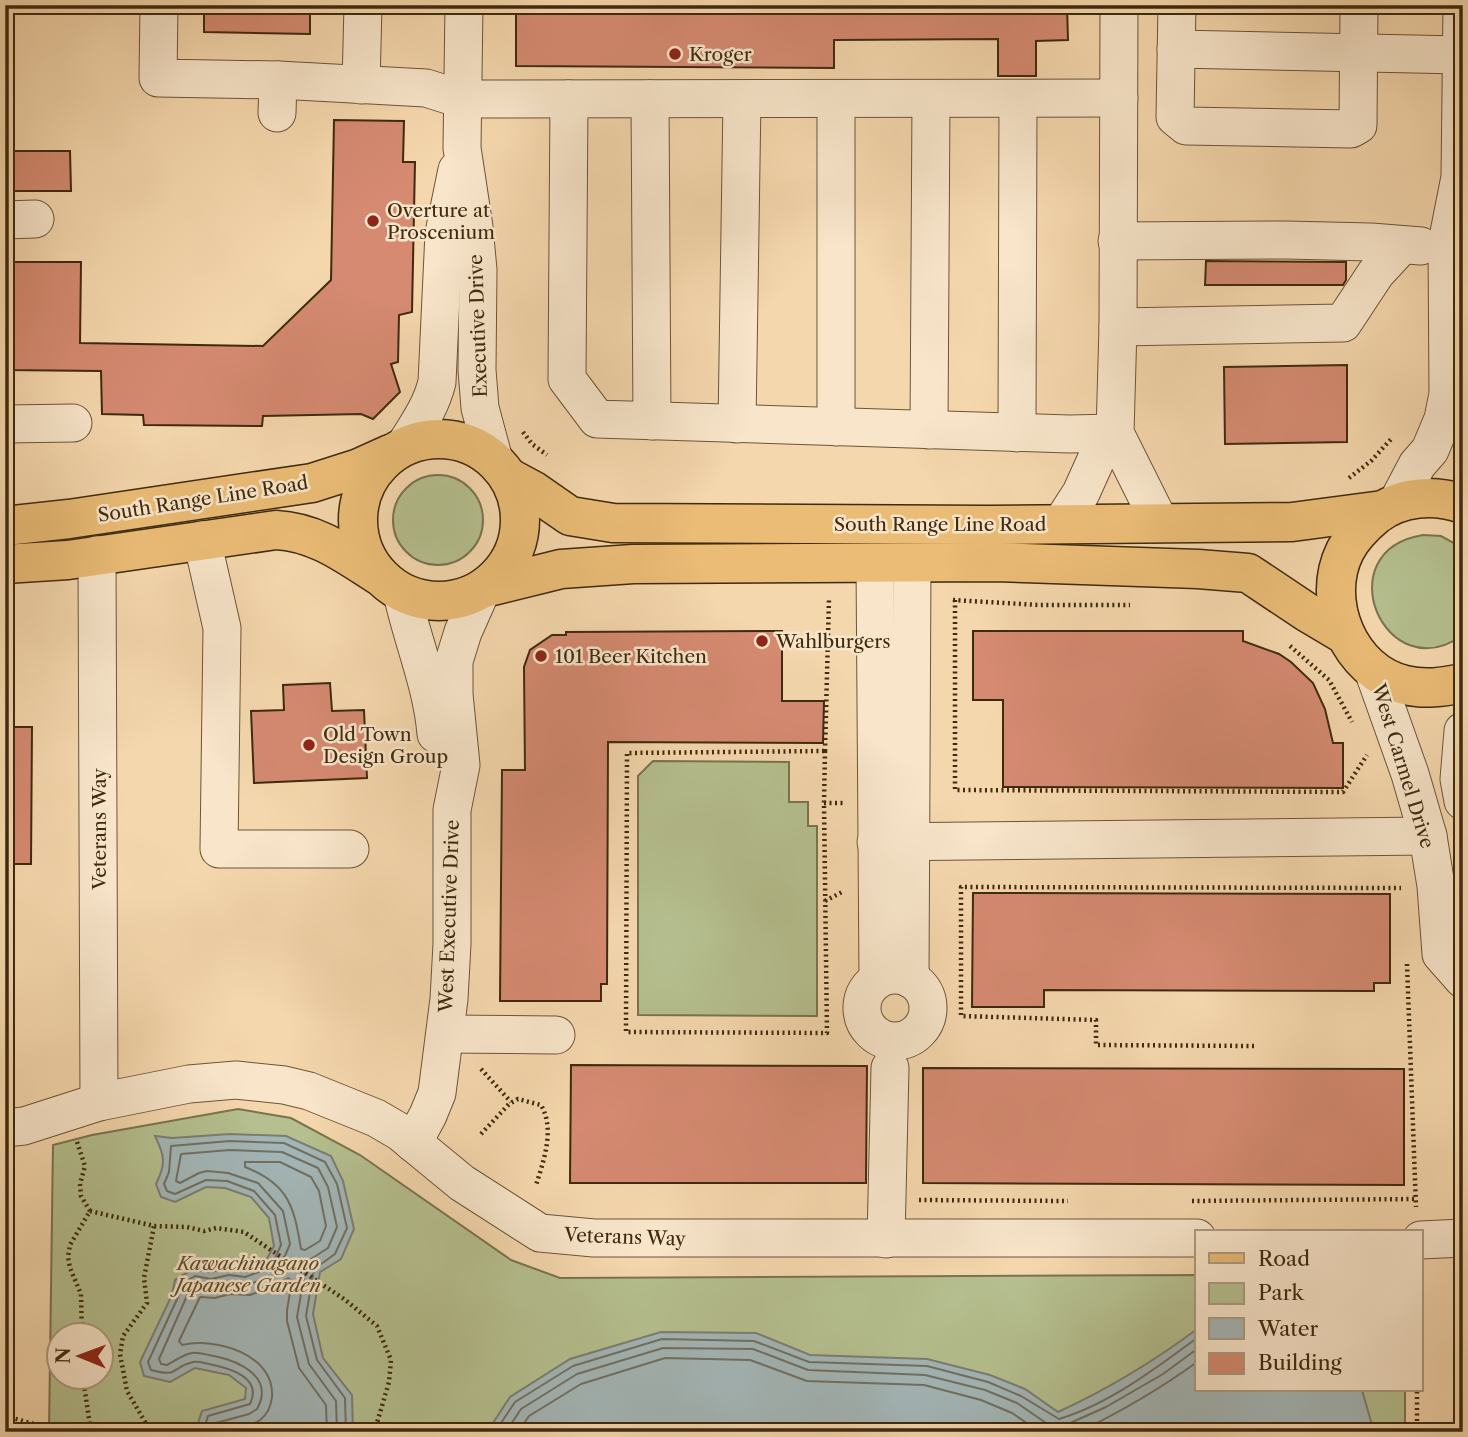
<svg xmlns="http://www.w3.org/2000/svg" width="1468" height="1437" font-family="'Libre Caslon Text',serif">
	<rect width="100%" height="100%" fill="#f5d7ad"/>
	<filter id="stains"><feTurbulence type="fractalNoise" baseFrequency=".00286" numOctaves="4"/><feColorMatrix values="0 0 0 0 .2 0 0 0 0 .09 0 0 0 0 .02 0 0 0 .5 -.17"/></filter>
	<radialGradient id="worn" r=".72"><stop offset=".6" stop-color="#630" stop-opacity="0"/><stop offset="1" stop-color="#630" stop-opacity=".3"/></radialGradient>
	<g fill="#b5bf8f" stroke="#7a744e" stroke-width="2" fill-rule="evenodd">
		<circle cx="438" cy="520" r="45"/>
		<path d="M1423,535l18,1 22,12v87c-78,56 -138,-84 -40,-100z"/>
		<path d="M653,761l136,1v40h19v24h9v190l-179,-1v-239z"/>
		<path d="M238,1109l53,9 69,37 151,105 49,18 637,-3v115h208v42h-1356l4,-287 39,-10zM60,1336h42v42h-42z"/>
	</g>
	<g fill="#a3b6b7" stroke="#7b7e73" stroke-width="2">
		<path d="M230,1134l56,2 45,20 12,25 11,48 -13,30 -21,13 -7,42 10,44 29,37 1,37h-158l7,-21 43,-12 1,-11 -17,-13 -34,-7 -25,14 -26,-6 -4,-14 32,-67 3,-15 18,-11 19,3 16,-5 16,3 21,-8 9,-16 -5,-28 -18,-21 -26,-9 -19,-1 -31,15 -14,-5 -5,-13c10,-20 9,-28 -1,-48l17,2z"/>
		<path d="M1197,1329v61h165l12,42h-887l23,-35 60,-38 91,-27 95,1 54,22 117,4 63,16 35,14 33,23c50,-23 95,-50 139,-83z"/>
	</g>
	<g fill="none" stroke-linecap="round" stroke-linejoin="round">
		<g stroke="#717062" stroke-width="2">
			<path d="M245,1162h35l31,15 8,14 7,35 -6,15 -15,9 -4,-1c-7,-42 -12,-65 -56,-82z"/>
			<path d="M203,1432l5,-16 42,-12c13,-27 -21,-36 -41,-40 -5,-1 -11,-3 -16,-2 -22,5 -13,16 -42,8l-3,-8 30,-65 4,-13 13,-8 16,3 18,-4 16,2 22,-8 5,-4 9,-20 -6,-30 -21,-24 -27,-10 -21,-1 -31,14 -8,-3 -3,-7 5,-12 2,-26 59,-5 54,2 41,19 12,22 10,44 -12,26 -21,15 -8,47 11,44 28,38 1,34"/>
			<path d="M212,1432l4,-9 33,-9 8,-5c18,-32 -18,-48 -43,-53 -7,-1 -15,-4 -22,-3 -8,1 -17,8 -25,12l-6,-1 -2,-5 31,-70 7,-3 14,2 18,-4 17,1 25,-8 8,-7 11,-26 -7,-33 -25,-28 -30,-10 -21,-2 -8,2 -19,10 -4,-2 5,-27 49,-4 52,2 36,16 10,19 9,40 -9,21 -17,11 -5,7 -9,51 12,47 27,37 1,31"/>
			<path d="M224,1432c12,-3 27,-5 36,-12 8,-6 11,-14 12,-23 3,-43 -57,-60 -90,-52l-3,-4 21,-44 15,1 15,-4 20,1 25,-9 13,-8 4,3 -5,29v11l12,47 27,37 1,27"/>
			<path d="M495,1432l20,-30 58,-36 89,-27 92,2 55,21 118,4 61,16 33,14 38,23c50,-15 96,-50 138,-81"/>
			<path d="M506,1432l15,-23 56,-35 86,-26 90,1 55,21 117,5 60,15 32,13 32,22 10,3 47,-21 57,-33 34,-25"/>
			<path d="M518,1432l11,-16 52,-32 84,-26 85,2 57,21 117,4 57,15 31,13 28,19"/>
			<path d="M1079,1432c41,-20 81,-43 118,-70"/>
		</g>
	</g>
	<g fill="#d58a71" stroke="#3f2a0e" stroke-width="2">
		<path d="M204,5h106v29l-106,-2z"/>
		<path d="M516,5h551l1,35 -32,1v35h-38v-37l-164,1v28l-318,-2z"/>
		<path d="M334,120l70,1 -1,41h12l-3,150 -13,3 -1,47 -7,2 9,28 -27,27 -12,-5 -98,2 -1,10 -118,-1 -1,-10 -41,-1 -1,-43 -96,-1v-108h76l-1,81 183,3 68,-66z"/>
		<path d="M5,151h65l1,40h-66z"/>
		<path d="M1206,261l140,1v18l-3,5h-138z"/>
		<path d="M1347,365v77l-122,2 -1,-77z"/>
		<path d="M782,631v70h42l-1,42 -215,-1 -1,242h-6v17h-101l2,-231h23l-1,-103 6,-17 22,-15h14v-3z"/>
		<path d="M973,631h270v10l36,13 12,8 22,21 12,26 8,34h10v45l-340,-1v-87h-30z"/>
		<path d="M330,683l2,28 32,-1 3,68 -113,5 -3,-72 33,-1 -1,-25z"/>
		<path d="M5,727h27l-1,137h-26z"/>
		<path d="M973,893l417,1v89h-16v8l-330,-1v17h-72z"/>
		<path d="M571,1065l296,1 -1,117h-296z"/>
		<path d="M923,1068l481,1v116l-481,-2z"/>
	</g>
	<g fill="none" stroke-linecap="round" stroke-linejoin="round">
		<g stroke="#6c5536" stroke-width="39">
			<g id="minor">
				<path d="M159,5l-1,73 120,2 148,8 35,11 658,-1"/>
				<path d="M464,5l-2,143 12,79 4,43 -1,100 3,38 14,52"/>
				<path d="M1177,5l-2,112 11,9 165,3 7,-4 1,-120"/>
				<path d="M1176,49l286,6"/>
				<path d="M361,85l2,-80"/>
				<path d="M569,99l-2,280 30,40 472,15 46,-1"/>
				<path d="M650,99l2,322"/>
				<path d="M277,113l1,-33"/>
				<path d="M5,220l30,-1"/>
				<path d="M1117,241l169,-1 85,2 50,4"/>
				<path d="M1118,327l1,-322"/>
				<path d="M5,424l68,-1"/>
				<path d="M737,424l5,-325"/>
				<path d="M836,427v-328"/>
				<path d="M929,430l2,-331"/>
				<path d="M1017,433l1,-334"/>
				<path d="M404,447c13,-21 27,-40 33,-65l7,-149 13,-63"/>
				<path d="M1397,503l20,-38 13,-15 13,-31 5,-25 -1,-151 13,-66 2,-172"/>
				<path d="M1160,523l-45,-90 3,-106 225,-4 33,-50 26,-28"/>
				<path d="M1061,524l20,-31 18,-40 16,-20"/>
				<path d="M202,540l20,88 -3,221h131"/>
				<path d="M97,555l2,547"/>
				<path d="M875,563l3,416"/>
				<path d="M402,593c10,47 30,92 34,141"/>
				<path d="M1373,670l37,104 18,62 8,50 5,68 22,25"/>
				<path d="M1463,731l-4,48 4,22"/>
				<path d="M876,842l552,-6"/>
				<circle cx="895" cy="1008" r="33"/>
				<path d="M910,979l2,-416"/>
				<path d="M445,1034l111,1"/>
				<path d="M5,1128l19,-2 75,-24 90,-18 47,-4 48,5 25,6 67,27 24,14 62,51 78,50 54,5h603"/>
				<path d="M413,1143l15,-28 9,-22 12,-94 3,-55v-134l9,-45 -7,-71v-33l9,-29 19,-43"/>
				<path d="M886,1239l4,-171"/>
				<path d="M1421,1240l42,-2"/>
			</g>
		</g>
		<g stroke="#3f2a0e" stroke-width="41">
			<g id="major">
				<circle cx="439" cy="520" r="81"/>
				<path d="M508,477l26,14 36,25 43,7 374,2 305,-3 91,-12"/>
				<path d="M1463,504c-29,-10 -62,-8 -87,11 -12,10 -24,22 -31,36 -25,50 4,121 60,134 20,5 38,2 58,-2"/>
				<path d="M5,526l64,-7 243,-36 47,-15 31,-14"/>
				<path d="M5,564l63,-4 208,-30c40,2 69,24 102,45"/>
				<path d="M484,588l77,-19 72,-5 363,-2 202,7 50,4 60,40 37,22"/>
			</g>
		</g>
		<g stroke="#3f2a0e" stroke-width="4.5" stroke-dasharray="2 3.5" stroke-linecap="butt">
			<path d="M523,432l9,12 15,11"/>
			<path d="M1349,478l22,-17 22,-24"/>
			<path d="M953,600l86,5h91"/>
			<path d="M955,600v190l388,2 24,-37"/>
			<path d="M1290,646l39,34 23,42"/>
			<path d="M825,751l-1,52 3,230 -201,-1 1,-279z"/>
			<path d="M825,751l4,-153"/>
			<path d="M411,756l1,10"/>
			<path d="M824,803h20"/>
			<path d="M825,901l19,-10"/>
			<path d="M1407,964l9,243"/>
			<path d="M1254,1046l-158,-1v-25l-135,-4v-129l440,1"/>
			<path d="M481,1069l30,33"/>
			<path d="M481,1134l28,-30 9,-5 23,6c14,24 3,55 -5,80"/>
			<path d="M77,1142l8,24 -5,18 1,12 9,15 -20,34 -2,12 2,11 11,26 1,42"/>
			<path d="M919,1200l149,1"/>
			<path d="M1192,1201l223,-2"/>
			<path d="M90,1211l64,15 33,1 17,4 12,-3 28,4 100,67 33,27 14,34 -2,22 -12,41v9"/>
			<path d="M83,1378l8,54"/>
			<path d="M5,1416l40,11v5"/>
			<path d="M151,1432l-24,-41 -7,-37 3,-18 24,-33 -3,-25 10,-52"/>
			<path d="M1417,1432v-42"/>
		</g>
		<use href="#minor" stroke="#f8e5ca" stroke-width="37"/>
		<use href="#major" stroke="#eabc76" stroke-width="38"/>
	</g>
	<g fill="#8f2418" stroke="#f8e5ca" stroke-width="2.5">
		<circle cx="675" cy="54" r="7"/>
		<circle cx="373" cy="221" r="7"/>
		<circle cx="762" cy="641" r="7"/>
		<circle cx="541" cy="656" r="7"/>
		<circle cx="309" cy="745" r="7"/>
	</g>
	<g text-anchor="middle" dominant-baseline="central" stroke-width="5" stroke-linejoin="round" paint-order="stroke">
		<g font-size="19" fill="#3f2a0e" stroke="#f8e5ca" text-anchor="start">
			<text x="689" y="54">Kroger</text>
			<text x="387" y="210">Overture at<tspan x="387" dy="22">Proscenium</tspan></text>
			<text x="776" y="641">Wahlburgers</text>
			<text x="555" y="656">101 Beer Kitchen</text>
			<text x="323" y="734">Old Town<tspan x="323" dy="22">Design Group</tspan></text>
		</g>
		<g font-size="19" fill="#3f2a0e" stroke="#f8e5ca">
			<text transform="translate(478 326) rotate(-92)">Executive Drive</text>
			<text transform="translate(203 499) rotate(-9)">South Range Line Road</text>
			<text x="940" y="524">South Range Line Road</text>
			<text transform="translate(1403 766) rotate(73)">West Carmel Drive</text>
			<text transform="translate(99 829) rotate(-90)">Veterans Way</text>
			<text transform="translate(449 916) rotate(-88)">West Executive Drive</text>
			<text transform="translate(625 1237) rotate(2)">Veterans Way</text>
		</g>
		<g font-size="19" font-style="italic" fill="#5c4f2e" stroke="#f8e5ca">
			<text x="248" y="1263">Kawachinagano<tspan x="248" dy="22">Japanese Garden</tspan></text>
		</g>
	</g>
	<rect width="1468" height="1437" fill="none" stroke="#f5d7ad" stroke-width="28"/>
	<rect x="7" y="7" width="1454" height="1423" fill="none" stroke="#3f2a0e" stroke-width="3.5"/>
	<rect x="14" y="14" width="1440" height="1409" fill="none" stroke="#3f2a0e" stroke-width="2"/>
	<rect x="1195" y="1230" width="228" height="161" fill="#f8e5ca" stroke="#ae9a7f" stroke-width="2"/>
	<rect x="1209" y="1253" width="35" height="10" fill="#eabc76" stroke="#ae9a7f" stroke-width="2"/>
	<text x="1258" y="1266" font-size="21" fill="#3f2a0e">Road</text>
	<rect x="1209" y="1283" width="35" height="21" fill="#b5bf8f" stroke="#ae9a7f" stroke-width="2"/>
	<text x="1258" y="1300" font-size="21" fill="#3f2a0e">Park</text>
	<rect x="1209" y="1318" width="35" height="21" fill="#a3b6b7" stroke="#ae9a7f" stroke-width="2"/>
	<text x="1258" y="1336" font-size="21" fill="#3f2a0e">Water</text>
	<rect x="1209" y="1353" width="35" height="21" fill="#d58a71" stroke="#ae9a7f" stroke-width="2"/>
	<text x="1258" y="1370" font-size="21" fill="#3f2a0e">Building</text>
	<g transform="translate(80 1356) rotate(271)"><circle r="33" fill="#f8e5ca" stroke="#ae9a7f" stroke-width="2"/>
	<path d="M0-5L12 26L0 18L-12 26Z" fill="#8f2418"/>
	<text y="-10" font-size="19" font-weight="bold" text-anchor="middle" fill="#3f2a0e">N</text>
	</g>
	<rect width="100%" height="100%" filter="url(#stains)"/>
	<rect width="100%" height="100%" fill="url(#worn)"/>
</svg>
